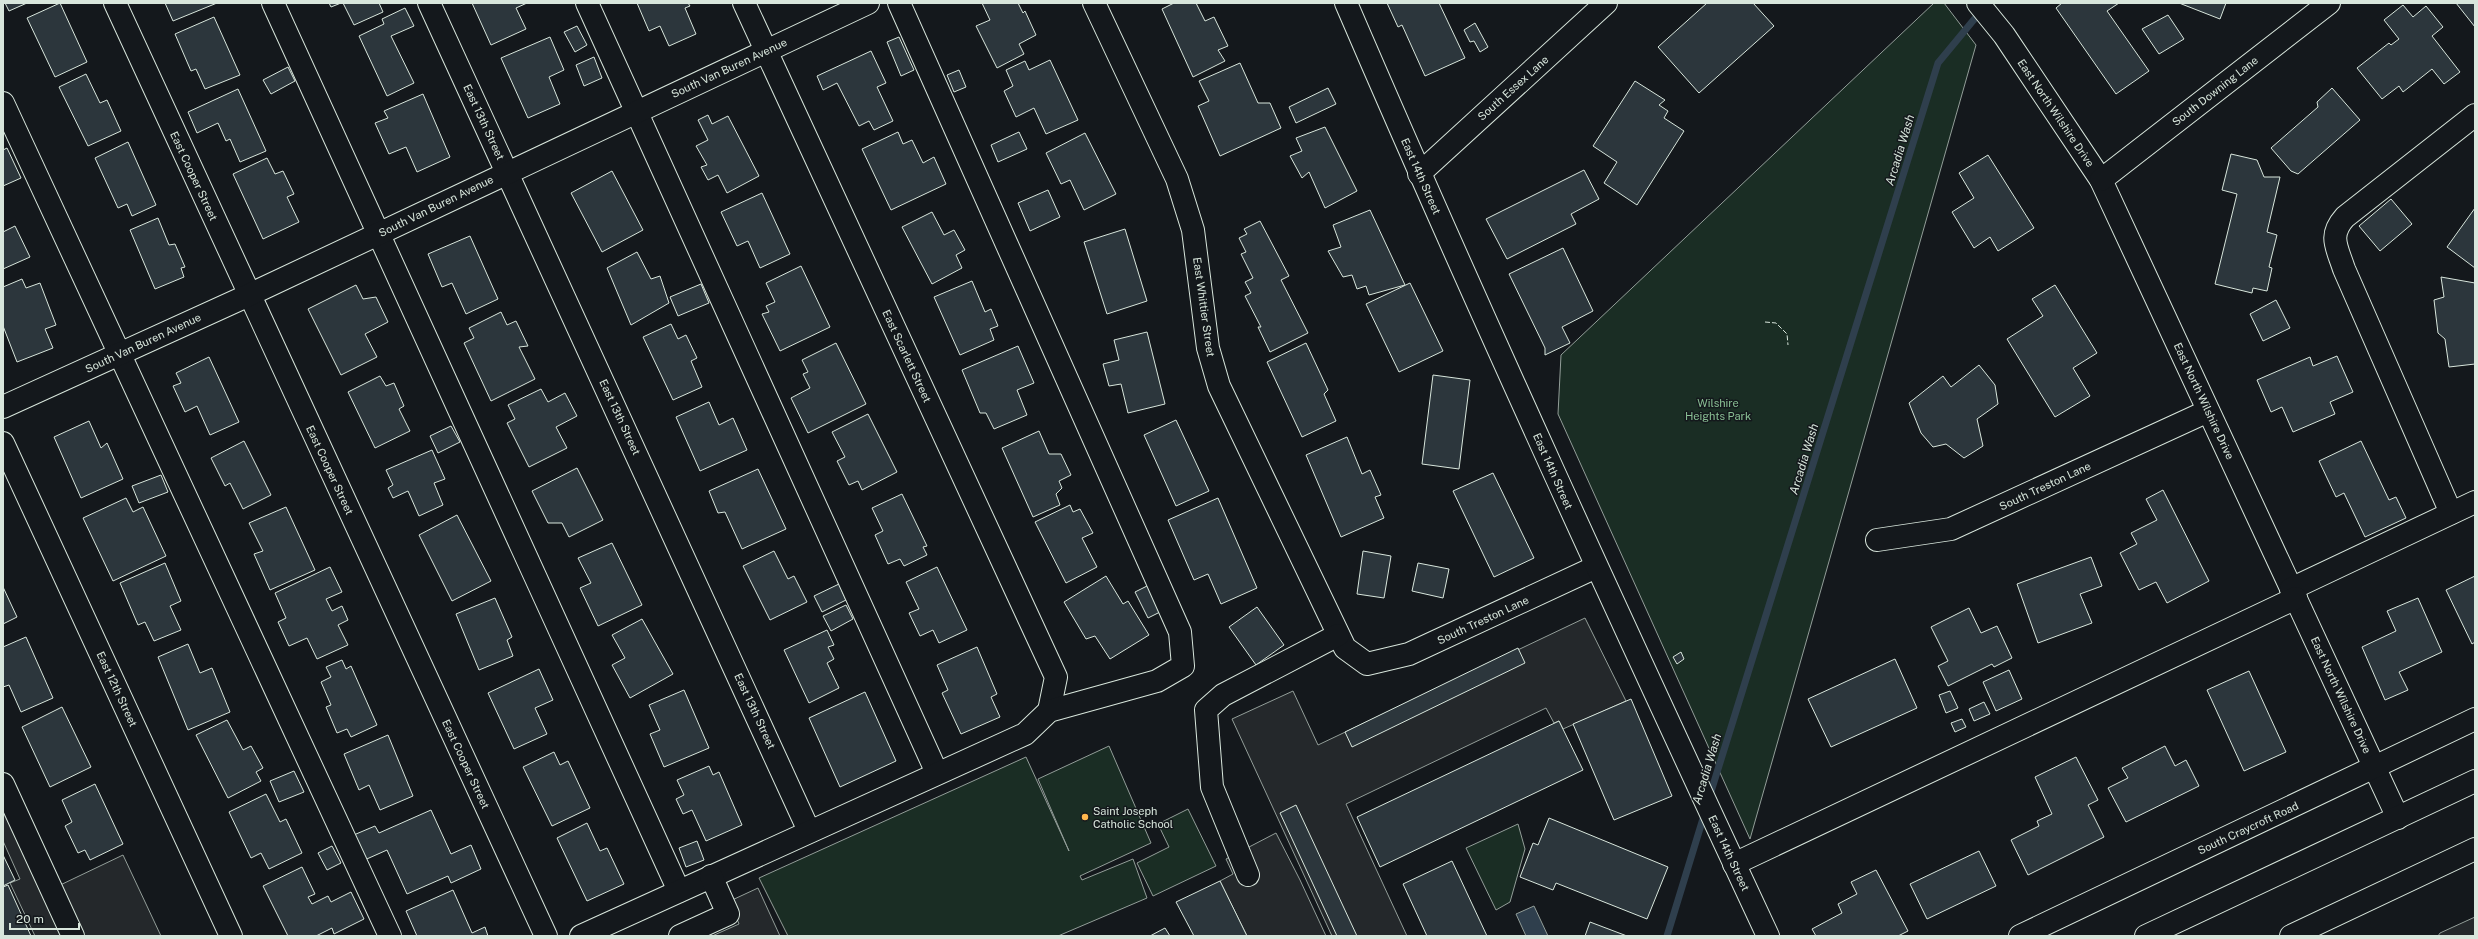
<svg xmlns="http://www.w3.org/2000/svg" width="2478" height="939" font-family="'Public Sans',sans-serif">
	<rect width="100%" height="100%" fill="#14181c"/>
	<g fill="#1a2d24" stroke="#939e99">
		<path d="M1934,3h10l32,42 -226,794 -192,-425 3,-59z"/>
		<path d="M1109,746l42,97 -71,33 2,4 51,-21 14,39 -89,38h-270l-29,-58 267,-121 43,94 -31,-72z"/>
		<path d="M1188,809l28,57 -63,30 -16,-33 32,-16 -11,-23z"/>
		<path d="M1518,824l7,25 -15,53 -14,8 -30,-62z"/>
	</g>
	<g fill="#24282b" stroke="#939e99">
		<path d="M1585,618l41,83 -63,28 -4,-8 -5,2 -8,-15 -200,96 61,132h-75l-100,-217 61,-28 25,54z"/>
		<path d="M3,772l51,116 69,-33 38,81h-126l-25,-53 10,-4 -17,-38z"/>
		<path d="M1276,833l24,47 26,56h-79l-27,-55 13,-7 -7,-15z"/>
		<path d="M758,888l22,48h-68l27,-12 -9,-23z"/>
		<path d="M2475,917v19h-37l2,-3z"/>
	</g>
	<path fill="#2f3f4d" stroke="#939e99" d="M1534,906l14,30h-22l-10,-22z"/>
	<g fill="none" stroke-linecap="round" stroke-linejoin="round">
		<g stroke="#2f3f4d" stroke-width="7">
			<path d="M1709,798l229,-735 43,-52"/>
			<path d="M1667,936l38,-124"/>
		</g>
	</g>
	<g fill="#2c363c" stroke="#d8e6dc">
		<path d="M5,3h22l-18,8z"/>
		<path d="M60,3l27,59 -32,15 -28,-59z"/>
		<path d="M165,3h52l-44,18z"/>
		<path d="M329,3h12l-10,4z"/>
		<path d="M343,3h36l4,9 -29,13z"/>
		<path d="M472,3h55l-11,5 10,21 -35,16z"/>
		<path d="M637,3h51l2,3 -5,2 11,26 -27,12 -9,-20 -11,5z"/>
		<path d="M982,3h36l5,10 2,-2 11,24 -17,9 5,10 -27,14 -21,-42 14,-6z"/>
		<path d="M1174,3h22l9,18 9,-4 14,29 -10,4 7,11 -32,16 -31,-68z"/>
		<path d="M1387,3h52l26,55 -40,18 -23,-51 -4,2z"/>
		<path d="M1707,3h46l21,23 -75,67 -41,-46z"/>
		<path d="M2062,3h57l-12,8 42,60 -33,23 -60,-86z"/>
		<path d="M2179,3h47l-6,16z"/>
		<path d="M2456,3h19v24z"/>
		<path d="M2403,5l10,12 13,-11 17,21 -11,9 28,36 -16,12 -12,-15 -29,23 -4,-6 -17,13 -25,-31 32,-25 2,2 8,-6 -15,-19z"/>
		<path d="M405,8l9,18 -23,10 23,47 -27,13 -28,-60 25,-12 -2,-5z"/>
		<path d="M2168,15l16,24 -25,15 -17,-25z"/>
		<path d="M214,17l26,58 -35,14 -9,-20 -5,2 -16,-37z"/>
		<path d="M1475,23l13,24 -8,5 -6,-11 -4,1 -6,-12z"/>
		<path d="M577,26l10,19 -12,7 -11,-20z"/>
		<path d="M550,37l14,33 -15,7 11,27 -32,14 -27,-60z"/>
		<path d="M899,37l15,33 -13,6 -14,-34z"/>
		<path d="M871,51l15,32 -9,4 16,34 -19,9 -5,-9 -10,5 -22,-43 -14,7 -6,-14z"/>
		<path d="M594,57l8,21 -18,8 -8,-21z"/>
		<path d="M1050,60l28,60 -32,14 -12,-26 -18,9 -12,-26 9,-5 -7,-16 19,-9 4,9z"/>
		<path d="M1240,63l18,40h12l11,25 -61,28 -22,-50 11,-5 -10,-20z"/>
		<path d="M288,67l7,14 -24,13 -8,-14z"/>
		<path d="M959,70l7,17 -12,5 -7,-17z"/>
		<path d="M86,74l14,29 7,-3 14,31 -33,15 -29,-59z"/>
		<path d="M1635,81l30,19 -6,5 9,6 -4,7 20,13 -47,74 -33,-22 13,-21 -24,-16z"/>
		<path d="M1328,88l8,16 -40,19 -7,-16z"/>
		<path d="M2332,88l28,32 -62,54 -7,-3 -20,-23 47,-41 -1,-5z"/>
		<path d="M238,89l28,62 -26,11 -10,-23 -4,2 -8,-18 -21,10 -9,-21z"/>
		<path d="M423,94l27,63 -33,15 -11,-25 -17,7 -14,-31 13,-5 -4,-7z"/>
		<path d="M708,115l4,9 16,-8 31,60 -32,17 -9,-18 -10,5 -7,-13 6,-2 -11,-19 12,-6 -10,-20z"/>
		<path d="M1325,127l32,64 -32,17 -16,-36 -7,6 -12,-22 12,-5 -6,-13z"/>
		<path d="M898,132l5,12 9,-4 11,23 11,-6 12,27 -55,26 -29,-61z"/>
		<path d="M1019,132l8,17 -29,13 -7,-17z"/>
		<path d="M1085,133l31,61 -32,16 -14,-30 -9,4 -15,-31z"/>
		<path d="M128,142l28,63 -24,11 -5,-12 -9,4 -23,-50z"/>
		<path d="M7,148l14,30 -18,8v-36z"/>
		<path d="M2231,154l26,6 7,17h16l-13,55 10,3 -8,32 3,1 -5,23 -14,-3 -1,5 -37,-9 22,-90 -15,-4z"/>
		<path d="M1988,155l46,73 -36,23 -8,-14 -16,11 -22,-36 22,-14 -15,-25z"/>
		<path d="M267,158l8,16 8,-3 11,23 -7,3 12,25 -36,17 -30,-65z"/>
		<path d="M1584,170l15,29 -28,15 5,10 -69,35 -21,-40z"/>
		<path d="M612,171l31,59 -41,22 -31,-59z"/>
		<path d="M1048,190l12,27 -30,14 -12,-28z"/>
		<path d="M762,193l28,61 -30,14 -12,-27 -11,5 -16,-34z"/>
		<path d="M2391,199l21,25 -32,27 -21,-25z"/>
		<path d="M2475,208v60l-28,-21z"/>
		<path d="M1370,210l35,75 -36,10 -3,-9 -9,3 -5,-14 -9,2 -15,-26 13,-4 -8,-22z"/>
		<path d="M932,212l12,23 10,-5 11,20 -9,5 6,13 -30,16 -30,-57z"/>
		<path d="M158,218l11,27 6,-1 10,23 -4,1 3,9 -29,12 -25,-59z"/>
		<path d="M1260,221l29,55 -8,4 27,53 -38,19 -12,-25h3l-16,-31 6,-3 -6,-11 8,-4 -12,-24 5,-2 -7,-14 8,-4 -3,-5z"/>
		<path d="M15,226l15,31 -27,12v-37z"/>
		<path d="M1125,229l22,72 -40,13 -23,-72z"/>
		<path d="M470,236l28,63 -32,15 -14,-31 -10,4 -14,-33z"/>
		<path d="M1563,248l30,63 -31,16 8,16 -25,12v-7l-36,-74z"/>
		<path d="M637,252l14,27 9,-3 9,27 -38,22 -24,-57z"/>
		<path d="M801,266l29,61 -50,24 -18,-37 7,-2 -3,-6 9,-4 -9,-19z"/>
		<path d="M2441,277l34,6v81l-26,3 -4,-28 -7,-6 -4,-33 10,-3z"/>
		<path d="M22,279l4,9 14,-5 16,42 -11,4 8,19 -36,14 -14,-36v-39z"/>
		<path d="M972,281l13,31 6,-3 7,17 -8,3 4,11 -34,15 -26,-58z"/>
		<path d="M1410,283l33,68 -44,21 -33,-68z"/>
		<path d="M701,284l8,19 -31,13 -8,-19z"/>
		<path d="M356,285l7,14 13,-2 12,25 -23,12 12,23 -36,18 -33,-66z"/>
		<path d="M2055,285l42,68 -24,15 17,28 -35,21 -48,-78 36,-23 -11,-17z"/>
		<path d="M2276,300l14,28 -27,13 -13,-27z"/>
		<path d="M501,312l6,13 9,-4 12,25 -9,1 16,32 -44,22 -27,-58 10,-5 -5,-10z"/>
		<path d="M671,324l7,15 8,-4 11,23 -6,3 11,26 -29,13 -30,-63z"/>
		<path d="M1147,332l18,72 -37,9 -7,-29 -12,2 -6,-22 16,-4 -5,-20z"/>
		<path d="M836,343l30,61 -58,29 -17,-35 19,-10 -7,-14 5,-2 -6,-12z"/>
		<path d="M1306,343l22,47 -4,4 12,27 -34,16 -35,-75z"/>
		<path d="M1018,346l16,37 -17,7 10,25 -33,14 -8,-16h-6l-18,-43z"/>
		<path d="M2337,356l16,36 -23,10 5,12 -42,18 -11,-25 -11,5 -14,-32 53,-23 3,9z"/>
		<path d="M209,357l30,65 -29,13 -13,-29 -12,6 -12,-26 8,-3 -5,-10z"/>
		<path d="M1979,365l16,20 3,19 -21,15 6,27 -19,12 -18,-14 -13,3 -12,-14 -12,-30 34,-27 8,11z"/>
		<path d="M1433,375l37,5 -11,89 -37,-5z"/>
		<path d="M380,376l6,10 8,-3 10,23 -5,3 11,22 -35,17 -27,-56z"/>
		<path d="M541,389l7,13 17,-9 12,23 -21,11 11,21 -38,19 -22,-44 8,-4 -7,-14z"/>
		<path d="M709,402l10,23 14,-7 14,32 -47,21 -24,-54z"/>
		<path d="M868,414l29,58 -35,18 -4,-9 -9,4 -12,-24 8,-4 -13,-25z"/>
		<path d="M1176,420l33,71 -33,15 -32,-71z"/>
		<path d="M89,421l12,27 6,-5 16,36 -42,19 -27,-61z"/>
		<path d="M451,426l9,16 -22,11 -8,-17z"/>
		<path d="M1039,431l10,23h12l10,21 -12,6 3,7 -6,6 4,11 -27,12 -31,-69z"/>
		<path d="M1347,437l15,37 8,-4 11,25 -6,2 9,21 -43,19 -35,-82z"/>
		<path d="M244,441l27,54 -28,14 -13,-26 -5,3 -14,-28z"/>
		<path d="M2361,441l28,59 7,-3 10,21 -41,19 -21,-44 -8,4 -17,-36z"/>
		<path d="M432,450l13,29 -11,4 9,22 -24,11 -11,-25 -15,7 -5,-10 5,-3 -7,-15z"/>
		<path d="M577,468l26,52 -34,17 -7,-14h-14l-16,-32z"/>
		<path d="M758,469l28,60 -44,20 -17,-37 -7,1 -9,-22z"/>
		<path d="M1493,473l41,85 -40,19 -41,-86z"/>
		<path d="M161,475l7,17 -29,11 -7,-17z"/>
		<path d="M2163,490l46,91 -42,22 -11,-21 -17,8 -19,-37 17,-9 -6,-11 26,-13 -11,-21z"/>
		<path d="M902,494l25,52 -4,1 4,8 -23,11 -4,-7 -12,5 -13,-29 8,-4 -11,-23z"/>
		<path d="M126,498l7,14 10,-5 23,49 -53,25 -30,-63z"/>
		<path d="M1218,498l39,90 -36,16 -13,-30 -14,6 -26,-60z"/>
		<path d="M1070,505l3,7 7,-3 13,24 -11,5 15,29 -31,16 -31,-61z"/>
		<path d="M286,507l29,63 -45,20 -16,-36 9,-3 -14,-28z"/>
		<path d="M457,515l34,66 -39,20 -33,-66z"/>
		<path d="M612,543l30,62 -44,21 -18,-38 11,-5 -13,-25z"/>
		<path d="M774,551l14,28 6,-3 13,26 -37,18 -27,-54z"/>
		<path d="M1363,551l28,5 -7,42 -27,-4z"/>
		<path d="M2091,557l11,29 -22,8 12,29 -54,20 -21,-59z"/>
		<path d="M165,563l16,38 -11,5 11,24 -27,11 -9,-19 -7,3 -18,-42z"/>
		<path d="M1418,563l31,6 -6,29 -31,-7z"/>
		<path d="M330,567l12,25 -16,7 6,12 10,-5 6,14 -10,5 10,20 -31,14 -10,-21 -18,8 -11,-24 8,-4 -11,-25z"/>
		<path d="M937,567l30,63 -28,13 -6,-13 -13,6 -11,-23 10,-4 -13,-27z"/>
		<path d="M1106,576l17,28 5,-3 21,34 -39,24 -15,-23 -9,3 -22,-37z"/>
		<path d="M2475,576v66l-3,2 -26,-54z"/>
		<path d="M839,584l7,16 -24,12 -8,-16z"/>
		<path d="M1149,585l13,26 -14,7 -13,-26z"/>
		<path d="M3,587l14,30 -14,7z"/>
		<path d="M495,598l17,39 -5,3 6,16 -34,14 -23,-56z"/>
		<path d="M2418,598l24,54 -43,20 9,18 -23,10 -23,-53 34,-16 -9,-20z"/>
		<path d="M846,605l7,14 -22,12 -8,-15z"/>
		<path d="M1257,607l27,38 -28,20 -27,-38z"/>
		<path d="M1969,608l12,25 16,-7 15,32 -18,9 -2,-3 -44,22 -10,-20 10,-5 -17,-34z"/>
		<path d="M642,619l31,55 -43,24 -18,-33 13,-7 -13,-23z"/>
		<path d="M827,630l7,15 -6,2 6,12 -7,4 12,25 -30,15 -25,-53z"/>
		<path d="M26,637l27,61 -32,14 -12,-27 -6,2v-40z"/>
		<path d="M188,644l12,29 12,-5 18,44 -42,18 -30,-73z"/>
		<path d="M977,647l20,47 -6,3 9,20 -39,17 -19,-41 6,-3 -11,-25z"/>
		<path d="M1518,648l7,15 -173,84 -7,-15z"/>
		<path d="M1681,652l3,7 -7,5 -4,-7z"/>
		<path d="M1895,659l22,49 -86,39 -23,-48z"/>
		<path d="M342,660l4,9 5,-3 26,59 -26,12 -4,-8 -10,4 -11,-26 5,-2 -10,-23 10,-5 -5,-10z"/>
		<path d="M539,669l14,31 -18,8 12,26 -33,15 -26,-56z"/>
		<path d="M2009,670l13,29 -26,12 -13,-29z"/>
		<path d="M2249,671l37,81 -42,19 -37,-81z"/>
		<path d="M684,690l25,58 -45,19 -14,-33 10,-4 -11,-25z"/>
		<path d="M1950,691l8,17 -12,5 -7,-18z"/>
		<path d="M865,692l31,69 -56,26 -31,-69z"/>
		<path d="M1631,699l41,97 -58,24 -41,-96z"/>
		<path d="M1984,702l6,12 -16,7 -5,-12z"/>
		<path d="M62,707l29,60 -41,20 -28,-60z"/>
		<path d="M1962,719l4,8 -11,5 -4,-9z"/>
		<path d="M227,720l16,30 8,-4 12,22 -7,4 5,9 -33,17 -32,-63z"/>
		<path d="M1559,721l24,49 -203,97 -23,-50z"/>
		<path d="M388,735l25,61 -33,14 -11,-25 -10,5 -15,-36z"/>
		<path d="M2165,746l10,20 11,-6 13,26 -73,36 -18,-34 20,-10 -6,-10z"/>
		<path d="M554,752l6,13 8,-4 22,47 -38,18 -29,-59z"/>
		<path d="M2076,757l22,43 -10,5 16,32 -76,38 -17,-35 28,-14 -2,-5 15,-7 -17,-37z"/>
		<path d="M709,766l4,9 6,-3 23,53 -36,16 -14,-31 -9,4 -7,-15 8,-4 -7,-15z"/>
		<path d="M294,771l10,21 -25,10 -9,-21z"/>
		<path d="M95,784l28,60 -33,16 -5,-10 -7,3 -13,-27 7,-4 -10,-22z"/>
		<path d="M266,794l14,28 6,-3 16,34 -33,16 -8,-16 -10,5 -22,-46z"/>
		<path d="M1296,805l61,131h-20l-57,-123z"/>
		<path d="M431,810l20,44 20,-9 10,24 -30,14 -3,-7 -41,18 -20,-44 -27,12 -11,-25 26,-11 4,7z"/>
		<path d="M1549,818l119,49 -21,52 -91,-36 -3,7 -33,-13 13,-34 5,2z"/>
		<path d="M587,823l13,28 7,-3 17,36 -37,17 -30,-63z"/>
		<path d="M697,841l7,19 -18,7 -7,-19z"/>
		<path d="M332,846l9,17 -14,7 -9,-17z"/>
		<path d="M1979,851l17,35 -69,33 -17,-35z"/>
		<path d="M3,855l12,25 -12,6z"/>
		<path d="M1452,861l35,75h-60l-24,-52z"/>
		<path d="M302,867l13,27 -7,3 4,7 16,-8 3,6 20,-10 13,27 -30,15 -2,-6 -16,8h-28l-25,-50z"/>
		<path d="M1876,870l32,61 -10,5h-82l-4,-7 30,-16 -4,-9 19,-10 -6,-12z"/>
		<path d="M1220,881l27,55h-53l-18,-34z"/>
		<path d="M8,885l23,51h-28v-49z"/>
		<path d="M453,890l19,43 13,-6 3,9h-71l-11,-25z"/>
		<path d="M1590,922l37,14h-42z"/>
		<path d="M1165,928l5,8h-20z"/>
	</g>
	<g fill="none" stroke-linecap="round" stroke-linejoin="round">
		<g stroke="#d8e6dc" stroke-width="24">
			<g id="minor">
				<path d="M115,3l431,933"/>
				<path d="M273,3l406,888"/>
				<path d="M429,3l380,828"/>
				<path d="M587,3l350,770"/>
				<path d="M744,3l312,674 -7,34"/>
				<path d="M1094,3l83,176 16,51 15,118 11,38 126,262 22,16 42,-10 187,-87"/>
				<path d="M1346,3c135,314 278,624 422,933"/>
				<path d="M1978,3l26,32 97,145 297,638"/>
				<path d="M3,103l387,833"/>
				<path d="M1419,174l187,-171"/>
				<path d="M2101,180l228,-177"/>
				<path d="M3,407l246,-112 619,-292"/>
				<path d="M3,443l228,493"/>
				<path d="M2451,513l-107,-244c-7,-22 -16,-33 1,-52l130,-102"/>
				<path d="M1877,540l74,-11 257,-118"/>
				<path d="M2291,589l184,-87"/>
				<path d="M3,784l70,152"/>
				<path d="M1734,864l562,-266"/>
				<path d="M1248,875l-36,-88 -6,-77 17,-15 115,-60"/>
				<path d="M581,936l444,-202 24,-23 108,-30 26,-15 -3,-34 -281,-629"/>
				<path d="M680,936l48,-22 -17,-38"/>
				<path d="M2020,936l455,-217"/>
			</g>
		</g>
		<g stroke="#d8e6dc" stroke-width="24">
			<g id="major">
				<path d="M2146,936l329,-155"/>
				<path d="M2291,936l184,-87"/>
			</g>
		</g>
		<use href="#minor" stroke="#14181c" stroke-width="22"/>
		<use href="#major" stroke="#14181c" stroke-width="22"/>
		<path stroke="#d8e6dc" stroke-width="1" stroke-dasharray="5 2" stroke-linecap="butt" d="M1765,322l11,1 11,11 1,11"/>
	</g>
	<circle fill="#ffb74d" stroke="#14181c" stroke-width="1.5" cx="1085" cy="817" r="4"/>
	<g text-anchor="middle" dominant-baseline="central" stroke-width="3" stroke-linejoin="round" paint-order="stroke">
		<g font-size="11" fill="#d8e6dc" stroke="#14181c">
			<text transform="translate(729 68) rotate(-25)">South Van Buren Avenue</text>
			<text transform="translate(1513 88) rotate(-42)">South Essex Lane</text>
			<text transform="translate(2215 91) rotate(-38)">South Downing Lane</text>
			<text transform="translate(2056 113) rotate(56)">East North Wilshire Drive</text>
			<text transform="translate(484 122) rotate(65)">East 13th Street</text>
			<text transform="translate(194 176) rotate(65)">East Cooper Street</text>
			<text transform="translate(1421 176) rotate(66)">East 14th Street</text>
			<text transform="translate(436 206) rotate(-26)">South Van Buren Avenue</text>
			<text transform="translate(1204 307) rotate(82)">East Whittier Street</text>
			<text transform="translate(143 343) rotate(-25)">South Van Buren Avenue</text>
			<text transform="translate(907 356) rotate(65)">East Scarlett Street</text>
			<text transform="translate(2204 401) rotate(65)">East North Wilshire Drive</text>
			<text transform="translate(620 417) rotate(65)">East 13th Street</text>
			<text transform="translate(330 470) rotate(65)">East Cooper Street</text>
			<text transform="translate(1553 471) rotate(66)">East 14th Street</text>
			<text transform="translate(2045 486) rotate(-25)">South Treston Lane</text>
			<text transform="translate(1483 620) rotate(-25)">South Treston Lane</text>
			<text transform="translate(117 689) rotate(65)">East 12th Street</text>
			<text transform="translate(2341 695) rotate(65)">East North Wilshire Drive</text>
			<text transform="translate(755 711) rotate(65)">East 13th Street</text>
			<text transform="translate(466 764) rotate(65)">East Cooper Street</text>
			<text transform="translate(2248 828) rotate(-25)">South Craycroft Road</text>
			<text transform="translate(1729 853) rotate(65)">East 14th Street</text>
		</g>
		<g font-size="11" fill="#8ac095" stroke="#14181c">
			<text x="1718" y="403">Wilshire<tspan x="1718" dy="13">Heights Park</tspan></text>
		</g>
		<g font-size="11" fill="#d8e6dc" stroke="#14181c" text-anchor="start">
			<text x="1093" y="811">Saint Joseph<tspan x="1093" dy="13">Catholic School</tspan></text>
		</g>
		<g font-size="12" font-style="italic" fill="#d8e6dc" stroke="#14181c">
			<text transform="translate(1900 150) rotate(-73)">Arcadia Wash</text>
			<text transform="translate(1804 459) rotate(-73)">Arcadia Wash</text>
			<text transform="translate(1707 769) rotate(-73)">Arcadia Wash</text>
		</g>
	</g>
	<rect width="2478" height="939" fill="none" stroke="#d8e6dc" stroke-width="8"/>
	<path d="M10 923v6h69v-6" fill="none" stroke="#d8e6dc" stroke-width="2"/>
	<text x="16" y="923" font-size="12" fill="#d8e6dc" stroke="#14181c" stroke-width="3" paint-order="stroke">20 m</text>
</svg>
